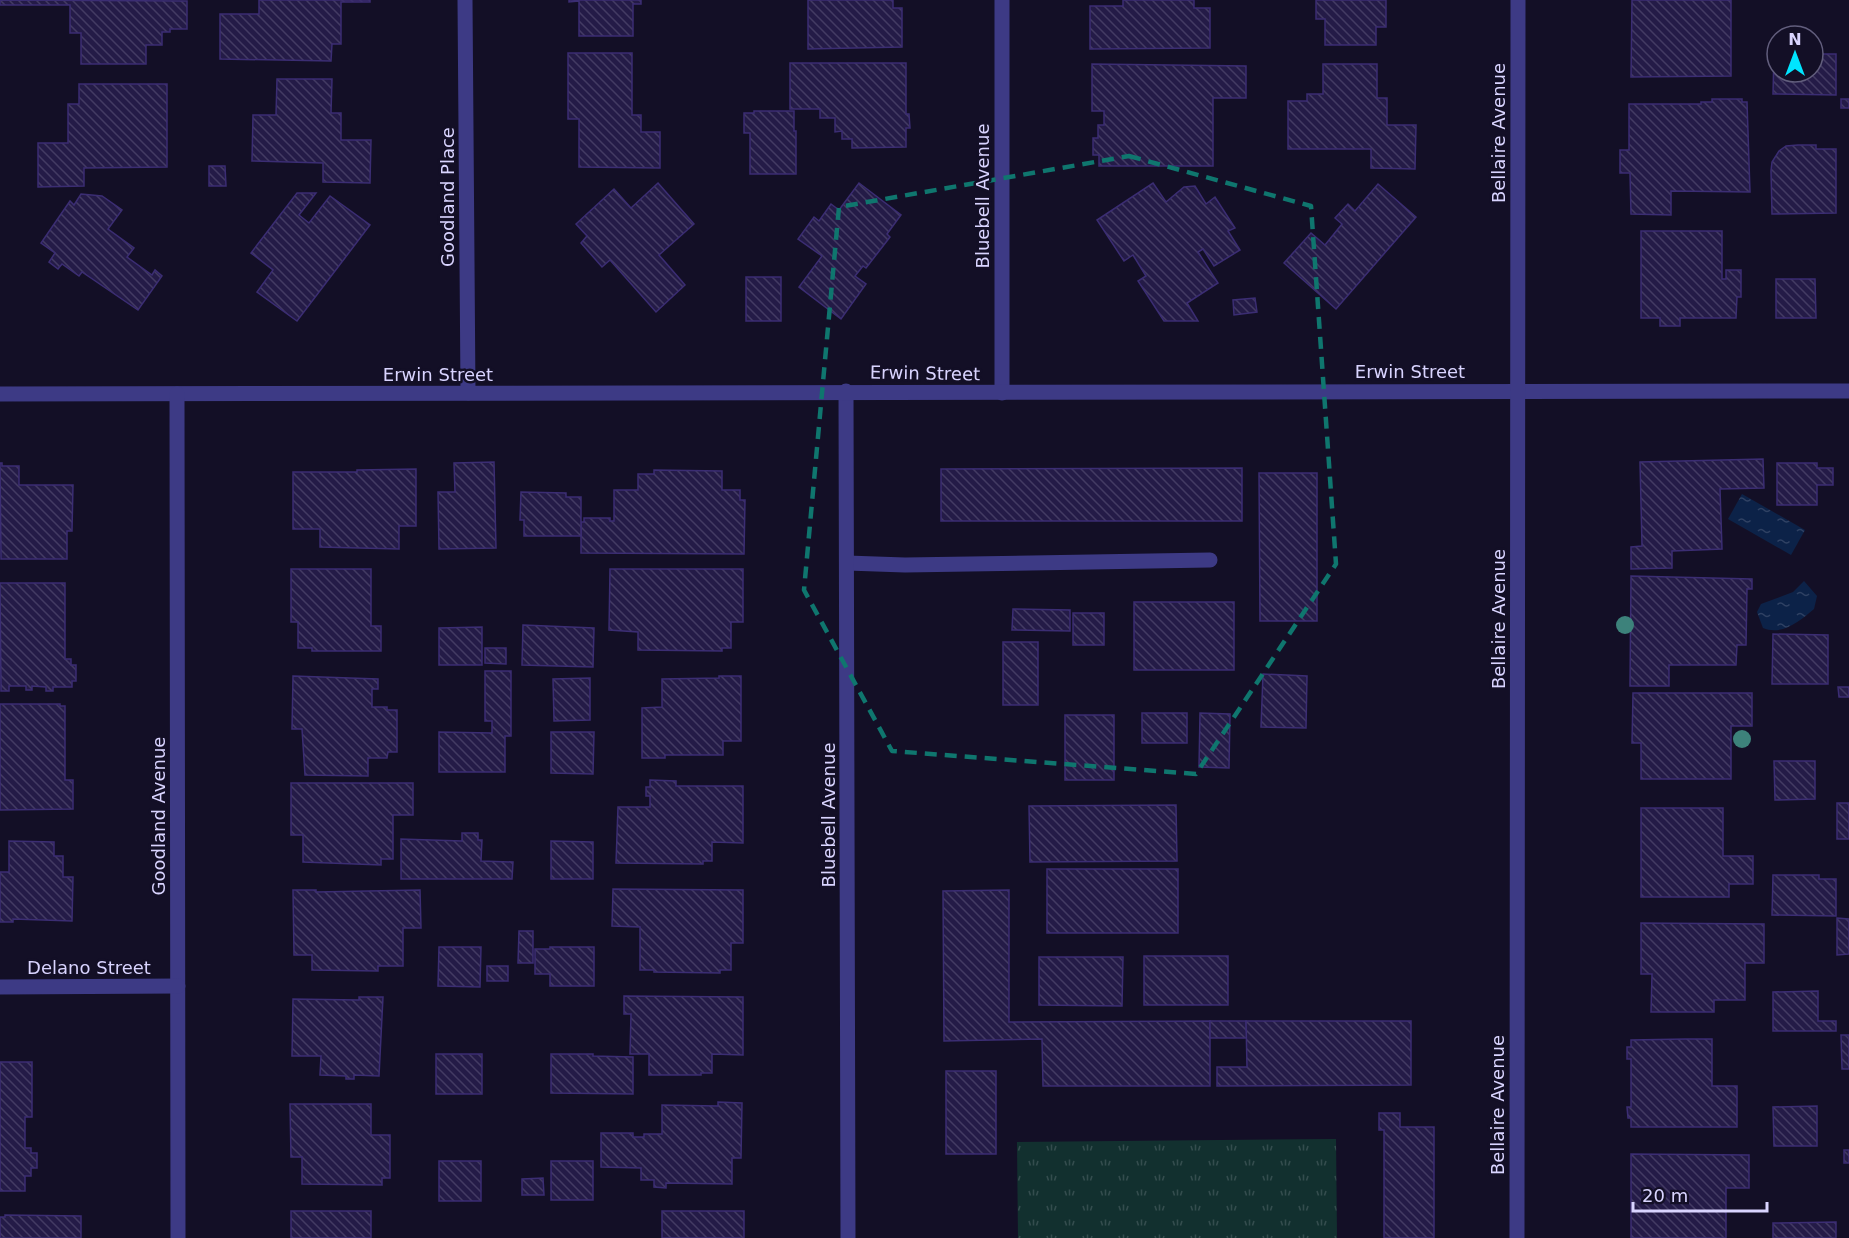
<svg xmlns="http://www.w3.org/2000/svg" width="1849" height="1238" font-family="'DejaVu Sans',sans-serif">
	<defs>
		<pattern id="grass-tufts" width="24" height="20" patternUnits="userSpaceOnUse" patternTransform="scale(1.5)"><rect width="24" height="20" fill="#12302f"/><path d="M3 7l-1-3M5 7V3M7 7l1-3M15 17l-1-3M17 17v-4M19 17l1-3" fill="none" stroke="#344d4e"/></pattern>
		<pattern id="water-ripples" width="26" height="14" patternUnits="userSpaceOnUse" patternTransform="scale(1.5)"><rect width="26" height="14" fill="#0c2248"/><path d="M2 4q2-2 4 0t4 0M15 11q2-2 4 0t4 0" fill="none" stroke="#2f4163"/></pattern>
		<pattern id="building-back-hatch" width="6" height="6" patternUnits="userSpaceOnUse" patternTransform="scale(1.5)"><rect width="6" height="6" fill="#241b47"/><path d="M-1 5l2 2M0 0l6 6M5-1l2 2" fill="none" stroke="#433b63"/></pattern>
	</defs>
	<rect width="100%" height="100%" fill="#130f26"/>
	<path fill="url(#grass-tufts)" d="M1336,1139l1,99h-319l-1,-96z"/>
	<g fill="url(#water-ripples)">
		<path d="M1742,494l63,36 -14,25 -63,-36z"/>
		<path d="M1804,581l13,15 -3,13c-14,12 -32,27 -51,19l-6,-16 4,-8 32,-12z"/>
	</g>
	<g fill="url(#building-back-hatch)" stroke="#3b2d73" stroke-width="1.5">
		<path d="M0,0l187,1v28h-17v3h-8v13h-16v19h-65v-31h-11v-28h-70z"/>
		<path d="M259,0h111v2h-29v42h-9l-1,17 -111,-2v-45h39z"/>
		<path d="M569,0h72v4h-8v32h-54v-35l-10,1z"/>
		<path d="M808,0h85v8h9v39l-94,2z"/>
		<path d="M1123,0h71v8h16v40l-120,1v-43h33z"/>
		<path d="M1316,0h70v27h-10v18h-51v-26h-9z"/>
		<path d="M1632,0h99v76l-100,1z"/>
		<path d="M568,53h64v62h9v17h19v36l-81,-1v-48h-11z"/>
		<path d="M1774,54h3v18h36v-18h23v41l-63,-1z"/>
		<path d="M790,63h116v51h3l1,14h-4v19l-54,1v-9h-10v-8l-7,1v-14h-15v-9h-30z"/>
		<path d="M1092,64l154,2v32h-33v68h-114v-11h-6v-17h5v-13h6v-14h-12z"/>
		<path d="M1323,64h54v34h10v27h29l-1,44 -44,-1v-19h-83v-48h19v-7h16z"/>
		<path d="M277,79h55l-1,34h10v27h30l-1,43 -47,-1v-19l-71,-2 1,-46h23z"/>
		<path d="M79,84h88v83l-83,1v18l-46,1v-44h30v-39h11z"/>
		<path d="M1712,99h30v3h5l3,90 -79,-1v24l-40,-1 -1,-41h-10v-23h9v-46h72v-2h11z"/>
		<rect x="1841" y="99" width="8" height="9"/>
		<path d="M754,111h40v20h2v43h-46v-41h-6v-20h10z"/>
		<path d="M1798,145h18v4h20v64l-64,1 -1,-43 1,-9 7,-11 7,-5z"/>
		<path d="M209,166h16l1,20h-17z"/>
		<path d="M658,183l36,41 -35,31 26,30 -29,27 -46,-52 -8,7 -21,-24 6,-7 -11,-12 38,-35 17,19z"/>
		<path d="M859,183l42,32 -14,19 3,3 -24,31 -3,-2 -8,10 11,8 -25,35 -42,-32 23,-31 -24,-17 16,-22 5,4 12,-17 8,6z"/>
		<path d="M1153,183l13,19 18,-15 11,-1 11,18 9,-7 20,31 -7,3 12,19 -26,16 -11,-17 -5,3 20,31 -31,20 11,18h-34l-26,-40 8,-5 -13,-21 -9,6 -27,-41z"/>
		<path d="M1378,184l38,33 -80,92 -52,-46 27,-30 14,12 17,-21 -7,-6 13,-14 7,7z"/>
		<path d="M297,193h19l-17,22 10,8 21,-27 40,29 -73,96 -40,-29 16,-22 -22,-17z"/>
		<path d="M81,194l21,2 20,14 -14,19 26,19 -7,9 25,18 3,-5 7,6 -24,34 -56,-38 -3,4 -17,-12 -4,5 -9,-7 6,-9 -14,-10 29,-42 4,4z"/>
		<path d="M1641,231h81v48h4v-9h15v27h-4l-1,21h-56v8h-20v-8h-19z"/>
		<rect x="746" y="277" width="35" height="44"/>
		<path d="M1776,279h39l1,39h-40z"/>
		<path d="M1255,298l2,14 -23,3 -1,-15z"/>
		<path d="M1763,459l1,29 -44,1 2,60 -50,2v17l-41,1v-22l11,-1 -2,-84z"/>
		<path d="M494,462l2,86 -57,1 -1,-57h17l-1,-29z"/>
		<path d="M0,463h2v3h17v19h54l-1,46h-5v28h-66z"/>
		<path d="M1777,463h40v5h16v17h-16v20h-40z"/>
		<path d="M1242,468v53h-301v-52z"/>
		<path d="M416,469v57h-17v23l-79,-2v-18h-27v-57h64v-2z"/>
		<path d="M654,470l68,1v19h18v10h5l-1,54 -163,-1v-31h3v-4h26v3h4v-31h24v-16h16z"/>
		<path d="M1259,473h58v148h-57z"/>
		<path d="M521,492l45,1v4h15v39h-57v-16h-4z"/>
		<path d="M291,569h80v57h10v25h-69v-3h-14v-26h-7z"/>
		<path d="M610,569h133v53h-12v26h-9v3l-84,-1v-18l-29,-2z"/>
		<path d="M1631,576l121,3v10h-5l-1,56h-9l-1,20h-67v21h-39z"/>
		<path d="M0,583h65v76h6v6h5v16h-4v6h-19v4h-7v-4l-14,-1v4h-6v-4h-17v5h-8z"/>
		<rect x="1134" y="602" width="100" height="68"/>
		<path d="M1013,609l57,1v21l-58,-1z"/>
		<rect x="1073" y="613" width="31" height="32"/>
		<path d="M523,625l71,3 -1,39 -71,-2z"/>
		<path d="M482,627v38h-43v-37z"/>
		<path d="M1773,634l55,1v49h-56z"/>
		<rect x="1003" y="642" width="35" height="63"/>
		<path d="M485,648h21v16l-21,-1z"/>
		<path d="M485,671h26v65h-6v36h-66v-40l53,1v-12h-7z"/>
		<path d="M1263,674l44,2 -1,52 -45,-1z"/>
		<path d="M293,676l85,3v10h-6v18h15v3h10v42h-9l-1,6h-19v18l-63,-1 -3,-46h-10z"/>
		<path d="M719,676h22v65h-18v14h-58v3h-23v-50l20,-1v-28l57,-1z"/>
		<path d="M590,678v42l-36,1 -1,-42z"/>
		<path d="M1838,687h11v10h-10z"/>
		<path d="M1633,693h119v33h-21v53h-90v-36h-9z"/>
		<path d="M0,704h60v2h5v74h8v29l-73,1z"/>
		<rect x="1142" y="713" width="45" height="30"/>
		<path d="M1200,713l30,1 -1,54 -30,-1z"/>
		<rect x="1065" y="715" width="49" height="65"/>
		<path d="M551,732h43l-1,42 -42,-1z"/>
		<path d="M1774,761h41v38l-40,1z"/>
		<path d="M650,780l26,1v5h67v57l-31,-1v19h-9v3l-87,-1 2,-56h32v-11h-4v-9h4z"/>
		<path d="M291,783h122v32h-20v44h-12v6l-78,-3v-27h-12z"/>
		<rect x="1837" y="803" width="12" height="36"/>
		<path d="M1176,805l1,56 -147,1 -1,-56z"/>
		<path d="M1641,808h82v48h30v28h-24v13h-88z"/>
		<path d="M462,833h16v7h4l-1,21 32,1 -1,17h-111v-40l61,2z"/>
		<path d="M9,841l45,1v14h9v21h10l-1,44 -59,-2v3h-13v-50h9z"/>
		<path d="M551,841l42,1v37h-42z"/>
		<rect x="1047" y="869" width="131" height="64"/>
		<path d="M1773,875h46v4h17v37l-64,-1z"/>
		<path d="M613,889l130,1v53h-12v27h-11v3l-66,-1v-2h-14v-43l-28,-1z"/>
		<path d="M293,890h23v2l104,-2 1,38h-18v38h-25v5l-66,-1v-15h-18z"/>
		<path d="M1009,890v132l201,-1v65h-167l-1,-47 -98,2 -1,-150z"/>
		<path d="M1837,918l12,1v35l-12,1z"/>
		<path d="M1641,923l123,1v39h-19v37h-31v12h-63l1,-38h-11z"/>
		<path d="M519,931h14v32h-15z"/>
		<path d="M439,947h42l-1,40 -42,-1z"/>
		<path d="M550,947h44v39h-44v-12h-15v-25h15z"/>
		<rect x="1144" y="956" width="84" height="49"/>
		<path d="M1039,957h84l-1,49 -83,-1z"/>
		<rect x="487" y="966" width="21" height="15"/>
		<path d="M1818,991v30h18v10h-63v-39z"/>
		<path d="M624,996l119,1v58l-31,-1v19h-11v2h-52v-21h-19l1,-40h-7z"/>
		<path d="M359,997h24l-4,79 -25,-1v4h-8v-3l-26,-1 1,-19h-29l1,-57 66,1z"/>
		<path d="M1210,1021h36l1,17h-37z"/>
		<path d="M1246,1021h165v64l-194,1v-19h30z"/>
		<path d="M1841,1035h8v34h-7z"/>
		<path d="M1686,1039h26v47h25v41h-106v-9h-3l-1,-11h4v-48h-4v-12h4v-7z"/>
		<rect x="436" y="1054" width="46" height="40"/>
		<path d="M551,1054h42v2l40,1v37l-82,-1z"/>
		<path d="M0,1062h32v55h-7v31h6v5h6v15h-6v8h-6v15h-25z"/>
		<rect x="946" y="1071" width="50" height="83"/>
		<path d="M718,1102l24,1 -1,55h-9v26l-66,-1v5l-12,-1v-7h-13v-12l-40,-1v-34h32v4h11v-3h18v-29l56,1z"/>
		<path d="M290,1104h81v31h19v43h-8v7l-80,-1v-27h-11z"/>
		<path d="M1817,1106v40h-43l-1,-39z"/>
		<path d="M1379,1113h21v14h34v111h-50v-108h-5z"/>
		<rect x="1844" y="1150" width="5" height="13"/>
		<path d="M1631,1154l118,1v33h-23v50h-95z"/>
		<rect x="439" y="1161" width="42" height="40"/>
		<rect x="551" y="1161" width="42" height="39"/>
		<path d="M543,1178l1,17h-22v-16z"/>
		<rect x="291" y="1211" width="80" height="27"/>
		<rect x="662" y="1211" width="82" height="27"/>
		<path d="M5,1215l76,1v22h-81v-21h5z"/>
		<path d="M1836,1222v16h-63v-15z"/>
	</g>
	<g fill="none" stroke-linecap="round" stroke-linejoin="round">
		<path stroke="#3d3a85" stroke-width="15" d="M847,563l58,2 305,-5"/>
		<g stroke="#3d3a85" stroke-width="15">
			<path d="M465,0l3,393"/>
			<path d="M1002,0v393"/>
			<path d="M846,391l2,847"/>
			<path d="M0,394l1849,-3"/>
			<path d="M177,394l1,844"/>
			<path d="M0,987l178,-1"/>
		</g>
		<path stroke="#3d3a85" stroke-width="15" d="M1517,1238l1,-1238"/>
	</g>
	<g fill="#3d827b">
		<circle cx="1625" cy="625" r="9"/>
		<circle cx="1742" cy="739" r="9"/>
	</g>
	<path fill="none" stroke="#0f766e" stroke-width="4.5" stroke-dasharray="12 8" stroke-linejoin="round" d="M1129,156l182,50 25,358 -140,210 -304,-23 -88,-161 35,-383z"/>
	<g text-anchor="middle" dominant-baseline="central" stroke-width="5" stroke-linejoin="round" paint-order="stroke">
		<g font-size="18" fill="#d9d4ff" stroke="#130f26">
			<text transform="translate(1498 133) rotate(-90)">Bellaire Avenue</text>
			<text transform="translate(982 196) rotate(-90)">Bluebell Avenue</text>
			<text transform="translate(447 197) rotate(-90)">Goodland Place</text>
			<text x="1410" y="371">Erwin Street</text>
			<text transform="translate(925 373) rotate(1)">Erwin Street</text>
			<text x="438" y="374">Erwin Street</text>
			<text transform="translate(1498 619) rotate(-90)">Bellaire Avenue</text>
			<text transform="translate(828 815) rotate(-90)">Bluebell Avenue</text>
			<text transform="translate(158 816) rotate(-90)">Goodland Avenue</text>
			<text x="89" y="967">Delano Street</text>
			<text transform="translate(1497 1105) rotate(-90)">Bellaire Avenue</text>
		</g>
	</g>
	<g transform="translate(1795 54)"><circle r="28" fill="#130f26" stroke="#625e7d" stroke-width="1.5"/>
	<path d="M0-4.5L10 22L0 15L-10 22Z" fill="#00e5ff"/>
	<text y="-9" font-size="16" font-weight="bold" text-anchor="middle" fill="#d9d4ff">N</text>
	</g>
	<path d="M1633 1202v9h134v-9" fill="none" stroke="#d9d4ff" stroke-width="3"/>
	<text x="1642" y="1202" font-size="18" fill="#d9d4ff" stroke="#130f26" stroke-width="4.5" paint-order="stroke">20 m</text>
</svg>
